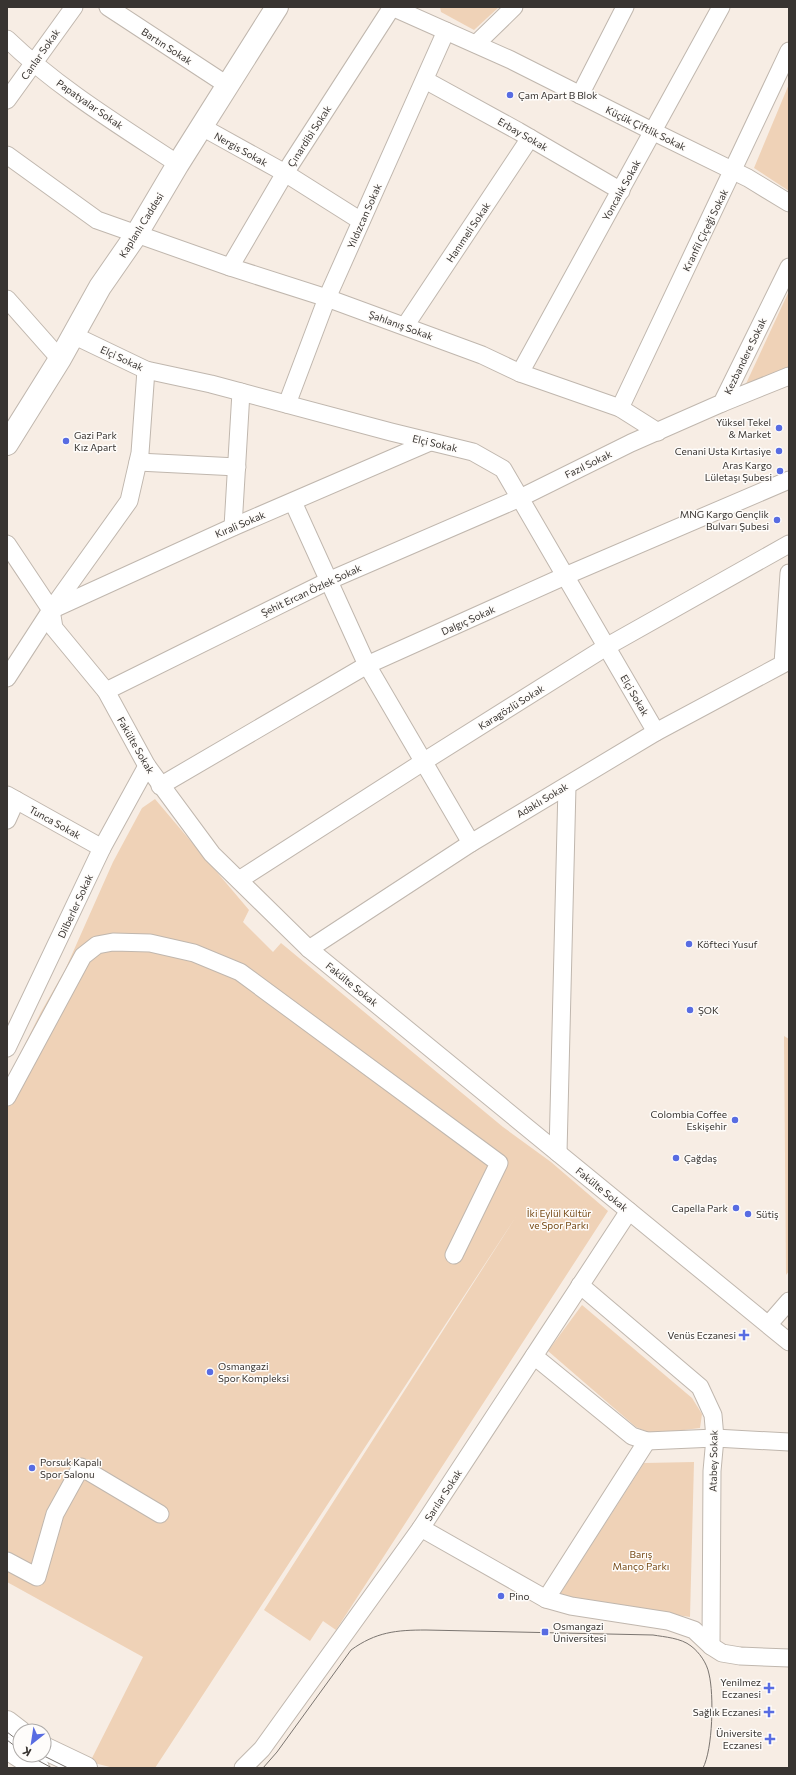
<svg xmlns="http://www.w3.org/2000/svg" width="796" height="1775" font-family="Commissioner,sans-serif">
	<rect width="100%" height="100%" fill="#f7ede4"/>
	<g fill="#efd2b7">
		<path d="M440,7h59l-25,23 -33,-18z"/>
		<path d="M789,84v107l-35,-23z"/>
		<path d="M789,291v78l-45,19z"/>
		<path d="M155,799l94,111 -6,12 30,30 8,-9 222,184 48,35 57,49 -272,419 -13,-9 -13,20 -46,-31 253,-395 -362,553h-41l-24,-6 53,-105 -136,-75v-502l34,-68 24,-42 48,-108 29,-54z"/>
		<path d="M784,1036l5,3v232l-3,4z"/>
		<path d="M582,1305l110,93 10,16 -2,14 -48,6 -16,-7 -88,-76z"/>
		<path d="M694,1462l-4,155 -132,-20 86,-134z"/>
	</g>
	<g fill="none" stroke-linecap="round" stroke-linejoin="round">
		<g stroke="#c0b7ae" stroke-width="19">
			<g id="street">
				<path d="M108,7l119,78"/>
				<path d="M392,7l119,53 143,72 94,46 41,25"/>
				<path d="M7,39c51,49 112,86 171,125"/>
				<path d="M476,44l38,-37"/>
				<path d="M425,80l93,51 103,60"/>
				<path d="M580,95l45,-88"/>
				<path d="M7,100l67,-93"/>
				<path d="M202,127l83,46 76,48"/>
				<path d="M7,155l90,65 133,47 97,31 155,57 38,18 100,35 38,24"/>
				<path d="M230,267l55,-94 107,-166"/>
				<path d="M7,299l53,60"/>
				<path d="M405,326l125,-188"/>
				<path d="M73,335l73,35 65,14 180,48 82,20 30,17 153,263"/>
				<path d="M520,373l201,-366"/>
				<path d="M722,403l67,-27"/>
				<path d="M287,404l40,-106 119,-267"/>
				<path d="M620,408l169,-357"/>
				<path d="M138,462l99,5"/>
				<path d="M293,502l74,163 104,178"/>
				<path d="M233,527l8,-135"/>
				<path d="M7,544l44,66 3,18 52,63 41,75 65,88 97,95 480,393"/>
				<path d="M51,610l182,-83 197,-85"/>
				<path d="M7,678l44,-68 78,-109 11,-48 6,-83"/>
				<path d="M106,691l222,-110 192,-83 111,-55 91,-40 67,-136"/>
				<path d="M160,786l207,-121 198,-89 224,-96"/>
				<path d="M7,795l95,53"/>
				<path d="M7,820l9,-20"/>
				<path d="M239,880l184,-118 183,-115 183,-103"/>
				<path d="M309,949l162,-106 185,-111 127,-68 6,-91"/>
				<path d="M7,1048l95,-200 45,-82"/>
				<path d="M7,1097l76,-141 14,-11 16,-3 37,1 44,10 46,19 259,191 -45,92"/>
				<path d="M558,1153l9,-367"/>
				<path d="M580,1285l120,102 13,28 2,23 -3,33 -1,175"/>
				<path d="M769,1324l20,-23"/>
				<path d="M534,1356l98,80 15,5 68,-3 74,4"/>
				<path d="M647,1441l-101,158 25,7 97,15 26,9 17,16 11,7 18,3 49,2"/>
				<path d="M421,1528l125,71"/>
				<path d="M7,1561l30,16 18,-63 26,-47 79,47"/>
				<path d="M243,1768l19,-19 159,-221 208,-317"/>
			</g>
		</g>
		<g stroke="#c0b7ae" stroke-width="24">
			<g id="secondary">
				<path d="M7,444l53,-85 40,-72 36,-52 42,-71 99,-157"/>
				<path d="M7,1722l13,10"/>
				<path d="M7,1748l31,20"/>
				<path d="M44,1748l42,20"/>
			</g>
		</g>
		<use href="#street" stroke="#fff" stroke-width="17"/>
		<use href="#secondary" stroke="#fff" stroke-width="22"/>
		<g stroke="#7b7570" stroke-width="1">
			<path d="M7,1732l13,10"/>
			<path d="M7,1740l13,10"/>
			<path d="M28,1755l24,13"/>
			<path d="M42,1755l26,13"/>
			<path d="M263,1768l14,-16 74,-102c25,-18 45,-20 75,-20l227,5c12,2 28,3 38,11 8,6 16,17 18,28 5,20 4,75 -6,94"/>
		</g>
	</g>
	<g fill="#586ce2" stroke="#fefcfa" stroke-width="1.5">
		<circle cx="510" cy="95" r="4"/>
		<circle cx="779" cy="428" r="4"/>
		<circle cx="66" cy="441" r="4"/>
		<circle cx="779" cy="451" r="4"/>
		<circle cx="780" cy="471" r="4"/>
		<circle cx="777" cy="520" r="4"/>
		<circle cx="689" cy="944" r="4"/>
		<circle cx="690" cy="1010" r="4"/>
		<circle cx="735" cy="1120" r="4"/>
		<circle cx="676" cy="1158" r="4"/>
		<circle cx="736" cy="1208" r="4"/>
		<circle cx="748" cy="1214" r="4"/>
		<path d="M742 1329h4v4h4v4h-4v4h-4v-4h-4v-4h4z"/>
		<circle cx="210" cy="1372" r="4"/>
		<circle cx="32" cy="1468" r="4"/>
		<circle cx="501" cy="1596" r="4"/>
		<rect x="541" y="1628" width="8" height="8" rx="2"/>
		<path d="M767 1682h4v4h4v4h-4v4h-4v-4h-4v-4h4z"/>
		<path d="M767 1706h4v4h4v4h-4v4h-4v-4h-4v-4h4z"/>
		<path d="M768 1733h4v4h4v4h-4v4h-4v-4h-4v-4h4z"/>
	</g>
	<g text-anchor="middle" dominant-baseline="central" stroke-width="3" stroke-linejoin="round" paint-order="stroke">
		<g font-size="10" fill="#383431" stroke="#fefcfa">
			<text transform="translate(167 46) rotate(33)">Bartın Sokak</text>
			<text transform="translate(40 54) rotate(-55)">Canlar Sokak</text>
			<text transform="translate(90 104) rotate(35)">Papatyalar Sokak</text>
			<text transform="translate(646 128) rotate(26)">Küçük Çiftlik Sokak</text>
			<text transform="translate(523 134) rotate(30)">Erbay Sokak</text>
			<text transform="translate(309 136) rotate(-57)">Çınardibi Sokak</text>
			<text transform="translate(241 149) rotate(29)">Nergis Sokak</text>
			<text transform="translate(621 190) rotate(-61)">Yoncalık Sokak</text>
			<text transform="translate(364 216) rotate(-66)">Yıldızcan Sokak</text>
			<text transform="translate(141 225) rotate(-58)">Kaplanlı Caddesi</text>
			<text transform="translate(705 230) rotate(-64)">Kranfil Çiçeği Sokak</text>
			<text transform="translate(468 232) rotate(-56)">Hanımeli Sokak</text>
			<text transform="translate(401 325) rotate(20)">Şahlanış Sokak</text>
			<text transform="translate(745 356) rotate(-64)">Kezbandere Sokak</text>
			<text transform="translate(122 358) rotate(25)">Elçi Sokak</text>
			<text transform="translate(435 443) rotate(13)">Elçi Sokak</text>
			<text transform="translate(588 464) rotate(-26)">Fazıl Sokak</text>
			<text transform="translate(240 524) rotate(-23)">Kırali Sokak</text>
			<text transform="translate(311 590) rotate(-25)">Şehit Ercan Özlek Sokak</text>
			<text transform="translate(468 620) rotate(-24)">Dalgıç Sokak</text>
			<text transform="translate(635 695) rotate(60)">Elçi Sokak</text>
			<text transform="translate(511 707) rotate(-32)">Karagözlü Sokak</text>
			<text transform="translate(136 745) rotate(60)">Fakülte Sokak</text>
			<text transform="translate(542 800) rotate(-31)">Adaklı Sokak</text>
			<text transform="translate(55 822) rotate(29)">Tunca Sokak</text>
			<text transform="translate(75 906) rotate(-65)">Dilberler Sokak</text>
			<text transform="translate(352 984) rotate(39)">Fakülte Sokak</text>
			<text transform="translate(602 1189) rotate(39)">Fakülte Sokak</text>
			<text transform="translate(713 1461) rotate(-89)">Atabey Sokak</text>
			<text transform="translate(443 1495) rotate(-57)">Sarılar Sokak</text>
		</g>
		<g font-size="10" fill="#383431" stroke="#fefcfa" text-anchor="start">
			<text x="518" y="95">Çam Apart B Blok</text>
			<text x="771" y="422" text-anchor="end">Yüksel Tekel<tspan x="771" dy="12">&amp; Market</tspan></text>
			<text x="74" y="435">Gazi Park<tspan x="74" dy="12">Kız Apart</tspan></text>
			<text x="771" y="451" text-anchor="end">Cenani Usta Kırtasiye</text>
			<text x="772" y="465" text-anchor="end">Aras Kargo<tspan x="772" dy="12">Lületaşı Şubesi</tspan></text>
			<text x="769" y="514" text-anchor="end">MNG Kargo Gençlik<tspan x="769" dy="12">Bulvarı Şubesi</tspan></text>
			<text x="697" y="944">Köfteci Yusuf</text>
			<text x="698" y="1010">ŞOK</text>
			<text x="727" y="1114" text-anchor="end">Colombia Coffee<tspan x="727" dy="12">Eskişehir</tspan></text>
			<text x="684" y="1158">Çağdaş</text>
			<text x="728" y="1208" text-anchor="end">Capella Park</text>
			<text x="756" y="1214">Sütiş</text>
			<text x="736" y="1335" text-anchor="end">Venüs Eczanesi</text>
			<text x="218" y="1366">Osmangazi<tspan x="218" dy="12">Spor Kompleksi</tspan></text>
			<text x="40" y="1462">Porsuk Kapalı<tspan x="40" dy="12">Spor Salonu</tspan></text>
			<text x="509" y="1596">Pino</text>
			<text x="553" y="1626">Osmangazi<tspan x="553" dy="12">Üniversitesi</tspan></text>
			<text x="761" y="1682" text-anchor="end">Yenilmez<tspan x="761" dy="12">Eczanesi</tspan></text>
			<text x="761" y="1712" text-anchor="end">Sağlık Eczanesi</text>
			<text x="762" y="1733" text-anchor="end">Üniversite<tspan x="762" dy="12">Eczanesi</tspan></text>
		</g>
		<g font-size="10" fill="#764a16" stroke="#fefcfa">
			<text x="559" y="1213">İki Eylül Kültür<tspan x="559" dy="12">ve Spor Parkı</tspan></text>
			<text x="641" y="1554">Barış<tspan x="641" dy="12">Manço Parkı</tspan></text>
		</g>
	</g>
	<rect width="796" height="1775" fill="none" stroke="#383431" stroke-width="16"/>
	<g transform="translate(32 1743) rotate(210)"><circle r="19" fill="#fefcfa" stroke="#afacaa"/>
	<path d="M0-3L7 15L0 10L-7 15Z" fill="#586ce2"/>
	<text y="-6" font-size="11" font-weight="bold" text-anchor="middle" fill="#383431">K</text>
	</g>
</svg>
